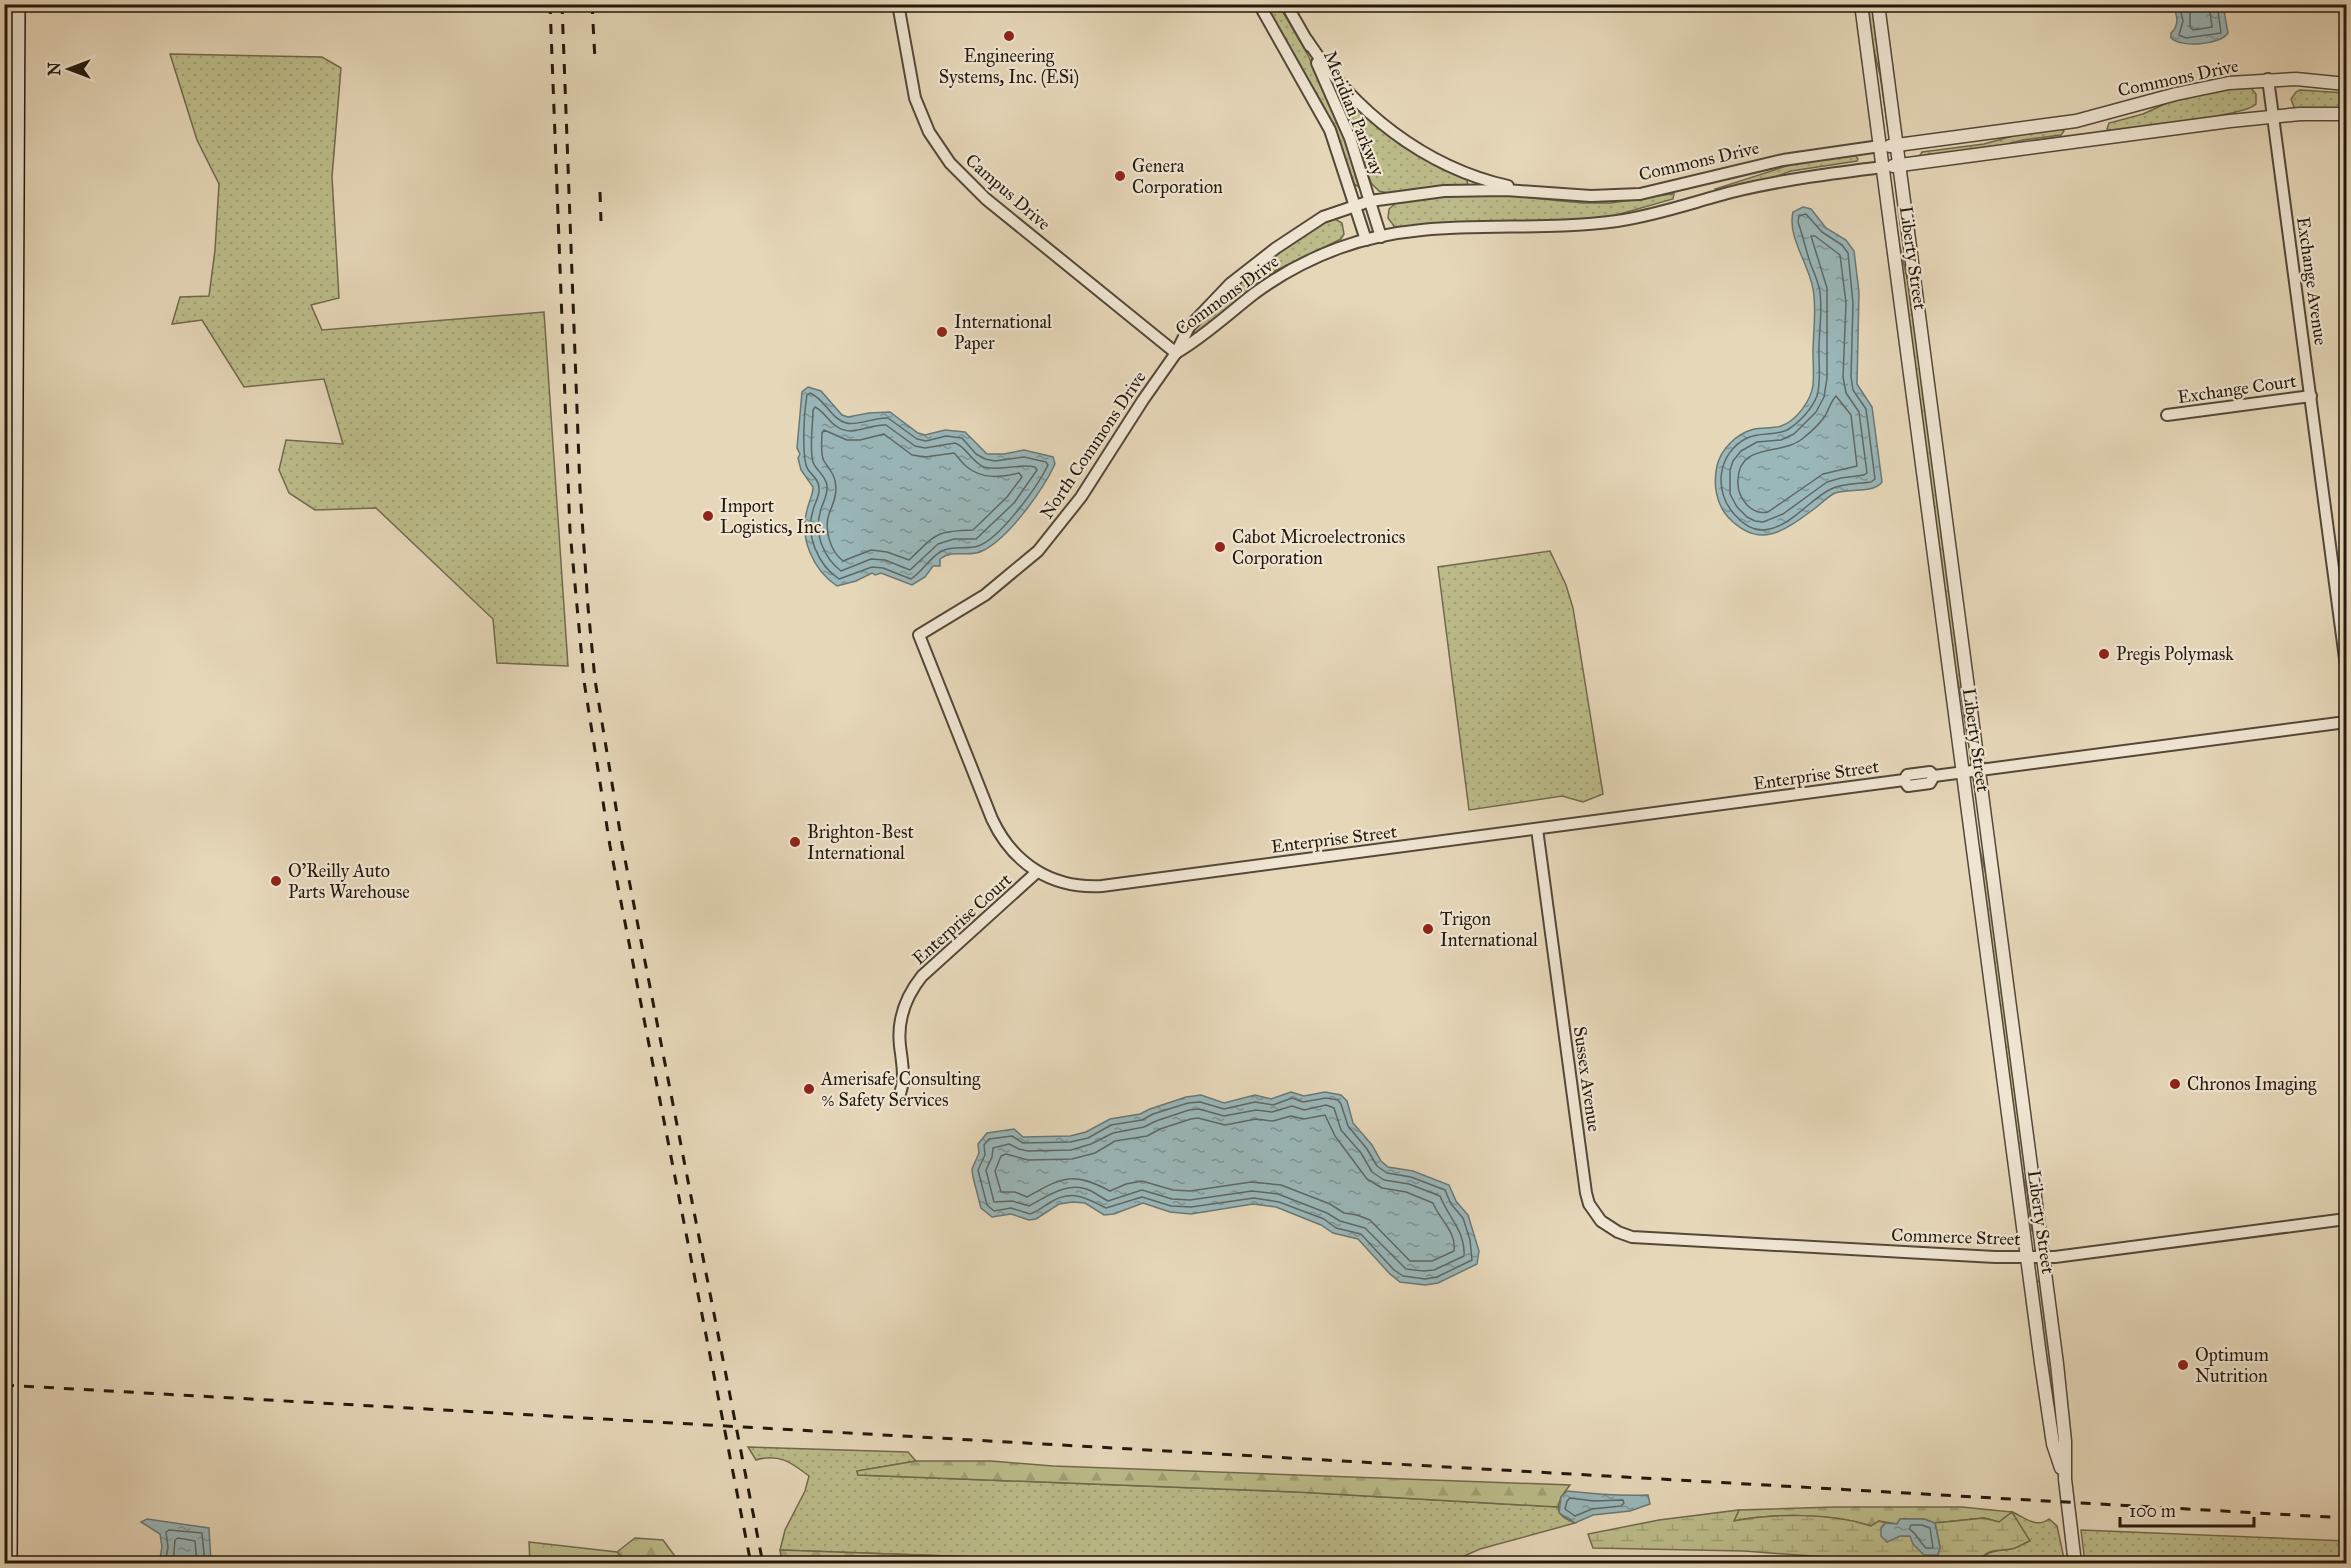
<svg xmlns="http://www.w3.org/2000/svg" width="2351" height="1568" font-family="'IM FELL Great Primer',serif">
	<defs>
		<pattern id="grass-dots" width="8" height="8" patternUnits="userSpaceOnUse" patternTransform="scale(1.5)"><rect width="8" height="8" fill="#bcbc8a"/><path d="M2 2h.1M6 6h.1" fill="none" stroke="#a1a176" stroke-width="1.8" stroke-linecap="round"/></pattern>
		<pattern id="forest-firs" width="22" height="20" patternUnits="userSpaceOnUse" patternTransform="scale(1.5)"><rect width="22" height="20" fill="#bcbc8a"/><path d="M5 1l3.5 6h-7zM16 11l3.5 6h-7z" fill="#a1a176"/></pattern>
		<pattern id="wetland-marsh" width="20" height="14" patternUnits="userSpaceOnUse" patternTransform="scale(1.5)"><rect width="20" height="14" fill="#bcbc8a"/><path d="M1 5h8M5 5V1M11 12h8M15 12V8" fill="none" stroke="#a1a176"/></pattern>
		<pattern id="park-crowns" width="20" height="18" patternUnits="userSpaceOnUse" patternTransform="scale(1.5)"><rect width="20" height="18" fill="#bcbc8a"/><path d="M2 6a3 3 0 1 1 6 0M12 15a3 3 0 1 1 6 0" fill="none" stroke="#a1a176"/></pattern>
		<pattern id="water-ripples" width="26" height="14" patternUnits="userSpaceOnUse" patternTransform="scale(1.5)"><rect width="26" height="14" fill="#9ab7ba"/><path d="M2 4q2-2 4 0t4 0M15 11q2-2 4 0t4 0" fill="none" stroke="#7d9496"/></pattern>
	</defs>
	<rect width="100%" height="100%" fill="#e6d7b9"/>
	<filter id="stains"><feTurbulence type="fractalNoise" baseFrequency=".00333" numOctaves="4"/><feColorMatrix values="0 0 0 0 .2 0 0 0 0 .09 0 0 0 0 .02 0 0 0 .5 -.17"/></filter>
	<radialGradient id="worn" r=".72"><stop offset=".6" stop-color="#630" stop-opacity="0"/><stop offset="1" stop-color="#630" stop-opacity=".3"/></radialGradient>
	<g fill="url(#grass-dots)" stroke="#706a4c" stroke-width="1.5">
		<path d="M1264,5h15l29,50 35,78 16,54 -5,-3 -16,-46 -14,-31z"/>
		<path d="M1865,5h8l16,130 -9,-60 -13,-52z"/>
		<path d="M170,54l152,3 19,11 -9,109 7,121 -28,7 11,25 222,-18 24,354 -71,-3 -4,-44 -117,-111 -61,2 -26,-17 -10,-23 7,-30 57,4 -19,-65 -80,8 -42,-67 -30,4 8,-27 29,-1 6,-46 4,-66 -22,-44z"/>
		<path d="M2240,87h10l6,7v10c-9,12 -126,25 -148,28l-1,-3 2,-6 34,-9 33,-15z"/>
		<path d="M2300,90l46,3v16h-48l-4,-2 -3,-8 5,-7z"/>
		<path d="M1339,95l61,50 40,23 27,12 1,5 -80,8 -9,-2 -8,-8 -15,-45 -17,-38z"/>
		<path d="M2061,129l3,2 -3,4 -38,5 -39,10 -64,7v-2l2,-3 62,-8 36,-10z"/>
		<path d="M1855,155l3,4 -1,2 -66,10 -22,8 -52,12 -2,-2 78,-25z"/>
		<path d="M1889,184h2l9,63 11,48 59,449 -2,-1 -7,-47 -11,-49z"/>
		<path d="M1671,194h3l-1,5 -71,20 -33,2 -107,1 -58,6 -10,-2 -6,-8 1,-9 8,-7 39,-5 65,-2 82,8h28z"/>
		<path d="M1335,219l7,4 2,11 -3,5 -66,32 -76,62h-5l-1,-3c34,-37 70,-71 113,-96 9,-6 18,-13 29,-15z"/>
		<path d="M1550,551l16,34 7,23 30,186 -20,8 -21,-6 -93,14 -31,-243z"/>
		<path d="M1970,797h2l6,45 12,48 44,341h-2l-5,-39 -11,-47z"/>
		<path d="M2036,1281l5,1 20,162 -3,1 -24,-162z"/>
		<path d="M748,1447l160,5 8,9 -59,10 1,4 439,17 261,15c1,10 9,12 17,16l-95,26 -34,15 -306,-1 -360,-13 5,-20 20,-39 4,-15c-18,-14 -31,-23 -53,-16z"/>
		<path d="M2012,1512c13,5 24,17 37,7l8,7 8,37 -89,1c14,-15 17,-12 35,-15 6,-1 13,-6 18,-8z"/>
		<path d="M2081,1530l265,11v22h-261z"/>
	</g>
	<g fill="url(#forest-firs)" stroke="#706a4c" stroke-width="1.5">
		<path d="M916,1461h75l62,5 517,19 -9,12 -3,10 -261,-15 -439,-17 -1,-4z"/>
		<path d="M1835,1507h127l50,5 -13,10 -15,-4 -49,5 -11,-4h-24l-3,5 -18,-3 -7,5c-40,-13 -98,-13 -138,-5l5,-11z"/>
		<path d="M635,1538l28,2 17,23h-53l-10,-11z"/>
		<path d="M780,1550l360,13 -358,1z"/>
	</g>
	<path fill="url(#wetland-marsh)" stroke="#706a4c" stroke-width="1.5" d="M1739,1510l-5,11c41,-8 98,-8 137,5l8,-5 7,2 -5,5 19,8h11l27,19 2,-8 -5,-24 49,-5 15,4 13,-10 18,29c-6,2 -13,7 -19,8 -19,3 -20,-2 -35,14l-54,1 -178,-13 -151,-3 -5,-14 71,-14z"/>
	<path fill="url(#park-crowns)" stroke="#706a4c" stroke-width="1.5" d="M529,1542l88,10 10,11h-97z"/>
	<g fill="url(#water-ripples)" stroke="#6a7875" stroke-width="1.5">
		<path d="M2173,5h50l5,28c-8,12 -47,15 -57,5v-5c9,-8 6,-18 2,-28z"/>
		<path d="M1803,207l8,2 15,19 20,12 8,11 5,41 -2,92 15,23 10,75c-9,12 -33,6 -47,11 -8,4 -14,11 -21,16 -31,23 -55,41 -86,8 -12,-13 -15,-33 -11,-51 4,-17 19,-32 37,-37 8,-2 18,0 27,-3 15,-5 30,-25 32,-41 1,-11 0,-22 0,-32 0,-21 4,-44 0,-64 -4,-25 -26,-52 -20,-77z"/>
		<path d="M808,387l13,4 21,24 6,2 21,-4 21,-1 28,21 7,2 20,-5 20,2 22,22h17l20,-4 29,7 2,7c-12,26 -48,77 -75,88 -13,5 -27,-3 -40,7v7h-7l-8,11 -13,8 -31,-12 -6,2 -3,-2 -16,8 -19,5c-24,-16 -38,-48 -30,-76 2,-9 6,-15 6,-23l-12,-17 -3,-12 2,-4 -3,-6 5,-56z"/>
		<path d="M1291,1092l13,4 21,-4 16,3 6,6 6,22 19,22 9,16 7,6 25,4 36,14 7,16 12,14 11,36 -2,13 -39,19 -13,2 -25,-3 -10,-8 -32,-35 -25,-6 -12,-8 -45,-18 -23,-3 -62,10 -21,-2 -27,-9 -29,11 -10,1 -19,-12 -12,-1 -14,2 -23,15 -7,1 -18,-6 -19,3 -11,-9 -8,-31 -1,-8 7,-16 -1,-9 9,-11 27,-4 9,8 47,-1 16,-4 24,-13 30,-5 10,-5 36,-12 15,-2 23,8 31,-8 16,4z"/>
		<path d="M1567,1491c26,3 56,5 81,4l2,9 -20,7 -37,4 -18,8 -16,-10 2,-16z"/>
		<path d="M147,1519l62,9 2,35h-52l3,-16 -2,-13 -19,-12z"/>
		<path d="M1900,1519h24l11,4 5,24 -2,8h-14l-11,-11 -3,-8h-10l-13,6 -6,-6v-8l5,-5 11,1z"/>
	</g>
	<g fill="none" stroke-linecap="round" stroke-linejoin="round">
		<g stroke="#5e6864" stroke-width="1.5">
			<path d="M2179,4l4,17 -4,14 7,3 35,-5 -4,-29"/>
			<path d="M2188,4l2,8v15l3,3 19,-3 -3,-23"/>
			<path d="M1806,214l16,18 20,13 6,8 5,50 -2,74 2,13 13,19 9,70 -4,3c-13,2 -28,1 -40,7 -23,11 -41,40 -69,41 -11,0 -20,-7 -27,-15 -22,-23 -18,-62 12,-77 13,-6 28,-2 40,-8 12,-7 25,-21 30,-34 4,-13 2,-27 2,-41 -1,-22 5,-46 0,-68 -2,-7 -5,-15 -8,-22 -5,-14 -8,-29 -13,-43l1,-6z"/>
			<path d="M1811,236h4l25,19 6,48 -3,74 3,16 13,19 8,61 -3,2 -23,3 -14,4 -44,32 -20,8 -8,-1 -8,-4 -10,-10 -7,-13v-24l3,-9 8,-10 16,-9 24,-2 13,-6 22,-22 8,-15 3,-19v-90z"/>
			<path d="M810,393c15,6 21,26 36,30 12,3 28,-6 42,-5l29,21 9,2 20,-5 16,2 14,16 9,5 10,2 29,-4 22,5 2,3c-10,21 -48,74 -70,81 -11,4 -24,-1 -36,5 -12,6 -19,20 -31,28l-28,-11 -11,-1 -33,12c-21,-14 -34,-44 -26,-69 2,-8 7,-14 6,-22 0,-11 -11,-14 -13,-23 -4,-18 -2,-51 1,-70z"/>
			<path d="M1836,396l15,19 6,51 -34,8 -55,38c-9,2 -15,-1 -21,-7 -7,-8 -10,-15 -9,-25 1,-38 43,-24 64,-41 9,-7 17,-14 23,-23 4,-7 6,-15 11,-20z"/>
			<path d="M815,407c9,4 13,14 21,19 16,12 32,-2 50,-1l29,21 10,2 30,-5c12,4 16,19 29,24 16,5 33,-4 51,0l2,3 -23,33 -38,36h-22l-16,5 -28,26 -25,-10 -14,-1 -30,12c-17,-13 -27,-37 -21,-58 2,-10 8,-17 7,-27 -1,-11 -11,-15 -14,-24 -4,-15 0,-36 0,-52z"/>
			<path d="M824,430l23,10h13l24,-6 28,21 13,2 29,-4c4,4 8,10 13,14 16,13 34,10 52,6l3,4 -15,20 -34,33c-40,1 -37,5 -64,30l-22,-8 -16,-2 -28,11c-13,-10 -19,-32 -14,-47 4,-11 9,-20 6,-33 -1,-8 -7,-13 -11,-20 -4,-7 -2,-20 -2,-28z"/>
			<path d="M1292,1098l11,4 23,-4 12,2 3,4 7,22 19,23 10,17 10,7 24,4 34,13 6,14 12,14 7,22 2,20 -35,17 -12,2 -22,-3 -9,-6 -33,-36 -25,-6 -12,-9 -45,-17 -25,-4 -63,9 -20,-1 -29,-9 -36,11c-19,-10 -34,-19 -55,-6 -7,4 -14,10 -21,12l-19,-6 -17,3 -7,-6 -9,-35 7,-15 -1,-10 5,-6 23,-3 11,7 47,-1 18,-4 23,-13 31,-5 11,-6 35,-11 12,-1 24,7 31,-7 18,3z"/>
			<path d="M1326,1105l8,3 7,22 20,23 11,19 12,8 25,4 31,12c8,21 26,36 24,60l-30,14 -10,1 -18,-2 -41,-41 -25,-7 -13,-8 -49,-19 -26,-3 -62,9 -18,-1 -30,-9 -34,11c-6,-3 -11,-7 -17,-10 -22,-11 -43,5 -62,15l-17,-5 -18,1 -8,-32 6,-13 1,-9 16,-4 10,5 9,2 43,-1 20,-6 22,-11 31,-6 12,-6 33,-11 10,-1 25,7 32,-6 16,2 20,-6 12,4z"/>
			<path d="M1325,1115l10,21 32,43 15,9 24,4 27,11c6,16 24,29 21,48l-22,10h-22l-40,-41 -13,-5 -13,-2 -14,-9 -49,-19 -30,-3 -61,9 -17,-1 -31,-9 -16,3 -16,7c-38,-20 -47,-14 -83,6l-12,-5h-14l-6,-21 6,-15 5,-2 22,6 44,-1 23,-6 20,-12 32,-5 13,-7 31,-10 7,-1 27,7 31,-6 17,2 18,-5 13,3z"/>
			<path d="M1570,1498l24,3 29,-1 1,3 -3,3 -29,3 -17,7 -10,-7 2,-8z"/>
			<path d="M1911,1525h11l8,3 3,20h-7c-7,-6 -9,-15 -17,-19z"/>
			<path d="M165,1564l3,-17 -2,-15 3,-2 33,3 3,31"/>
			<path d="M173,1564l2,-24 3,-2 17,3 2,23"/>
		</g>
		<g stroke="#544838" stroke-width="14">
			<g id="minor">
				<path d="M898,4l17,94 14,34 21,31 36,36 190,154"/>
				<path d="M1259,4l71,126 36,110"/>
				<path d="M1286,4l24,42"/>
				<path d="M1307,40c47,71 117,127 201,146"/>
				<path d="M1317,63l33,75 31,99"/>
				<path d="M2268,79l78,587"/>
				<path d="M1880,146l-97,14 -143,34 -49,2 -85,-6 -62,1 -74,10 -47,16 -47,31 -46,36 -41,43 -13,26 -33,47 -62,97 -43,54 -53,44 -66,40 73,184c21,45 60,70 110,67l802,-106 3,-5 23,-3 4,4 412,-54"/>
				<path d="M4,178l13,1"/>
				<path d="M1176,353c29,-17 52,-39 79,-60 26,-19 54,-34 84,-45 90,-33 185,-14 278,-27 42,-6 82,-21 123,-31 47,-11 95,-17 143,-23"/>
				<path d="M2167,415l144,-19"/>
				<path d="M1904,780l4,6 22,-3 4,-7"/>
				<path d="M1537,829l49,364 3,11 12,17 17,11 14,5 363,20h60l291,-38"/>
				<path d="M899,1096c7,-16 3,-33 1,-50 -3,-26 6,-50 22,-70l115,-104"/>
			</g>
		</g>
		<g stroke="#544838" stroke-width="15">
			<g id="tertiary">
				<path d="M1861,4l180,1359 12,81 8,24"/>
				<path d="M1878,4l179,1360 8,77v38l10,85"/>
				<path d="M1890,146l186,-25 100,-27 53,-11 67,-4 50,5"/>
				<path d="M1893,166l337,-45 70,-7h46"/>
			</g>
		</g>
		<g stroke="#23190d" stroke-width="18">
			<path id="secondary" d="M9,1564l8,-1560"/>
		</g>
		<use href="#minor" stroke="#efe5d2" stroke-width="10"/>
		<use href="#tertiary" stroke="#efe5d2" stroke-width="12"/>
		<use href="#secondary" stroke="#efe5d2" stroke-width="15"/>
		<g stroke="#23190d" stroke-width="3" stroke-dasharray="10 10" stroke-linecap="butt">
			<path d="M550,4l20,527 14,150 26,165 141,718"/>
			<path d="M562,4l18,485 8,118 7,73 27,164 141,720"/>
			<path d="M592,4l3,56"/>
			<path d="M600,192l1,29"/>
			<path d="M4,1385l2342,133"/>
		</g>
	</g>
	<g fill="#8f2418" stroke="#efe5d2" stroke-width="2">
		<circle cx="1009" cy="36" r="6"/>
		<circle cx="1120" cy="176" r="6"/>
		<circle cx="942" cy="332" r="6"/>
		<circle cx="708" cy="516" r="6"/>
		<circle cx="1220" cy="547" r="6"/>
		<circle cx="2104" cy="654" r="6"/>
		<circle cx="795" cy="842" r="6"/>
		<circle cx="276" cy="881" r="6"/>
		<circle cx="1428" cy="929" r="6"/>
		<circle cx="2175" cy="1084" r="6"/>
		<circle cx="809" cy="1089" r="6"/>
		<circle cx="2183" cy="1365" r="6"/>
	</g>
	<g text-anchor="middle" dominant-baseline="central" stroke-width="4.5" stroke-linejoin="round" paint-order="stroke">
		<g font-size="18" fill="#23190d" stroke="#efe5d2" text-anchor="start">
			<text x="1009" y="56" text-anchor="middle">Engineering<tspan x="1009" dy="21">Systems, Inc. (ESi)</tspan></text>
			<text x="1132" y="166">Genera<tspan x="1132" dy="21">Corporation</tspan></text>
			<text x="954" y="322">International<tspan x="954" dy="21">Paper</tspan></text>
			<text x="720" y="506">Import<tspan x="720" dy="21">Logistics, Inc.</tspan></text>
			<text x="1232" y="537">Cabot Microelectronics<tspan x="1232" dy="21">Corporation</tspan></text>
			<text x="2116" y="654">Pregis Polymask</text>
			<text x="807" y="832">Brighton-Best<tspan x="807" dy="21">International</tspan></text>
			<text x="288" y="871">O'Reilly Auto<tspan x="288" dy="21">Parts Warehouse</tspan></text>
			<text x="1440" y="919">Trigon<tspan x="1440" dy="21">International</tspan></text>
			<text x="821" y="1079">Amerisafe Consulting<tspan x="821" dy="21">% Safety Services</tspan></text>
			<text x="2187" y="1084">Chronos Imaging</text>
			<text x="2195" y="1355">Optimum<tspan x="2195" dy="21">Nutrition</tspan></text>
		</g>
		<g font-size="18" fill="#23190d" stroke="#efe5d2">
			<text transform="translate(2178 78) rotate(-12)">Commons Drive</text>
			<text transform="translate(1354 113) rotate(68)">Meridian Parkway</text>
			<text transform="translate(1699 161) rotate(-13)">Commons Drive</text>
			<text transform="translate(1008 192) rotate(41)">Campus Drive</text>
			<text transform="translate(1913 258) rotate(82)">Liberty Street</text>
			<text transform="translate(2312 281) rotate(82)">Exchange Avenue</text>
			<text transform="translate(1227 295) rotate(-36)">Commons Drive</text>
			<text transform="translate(2237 389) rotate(-8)">Exchange Court</text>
			<text transform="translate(1093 445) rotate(-56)">North Commons Drive</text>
			<text transform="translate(1976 740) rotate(82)">Liberty Street</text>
			<text transform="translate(1816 775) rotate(-8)">Enterprise Street</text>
			<text transform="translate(1334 839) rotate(-7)">Enterprise Street</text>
			<text transform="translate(962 919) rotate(-42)">Enterprise Court</text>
			<text transform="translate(1587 1079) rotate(82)">Sussex Avenue</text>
			<text transform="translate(2041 1222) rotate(82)">Liberty Street</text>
			<text transform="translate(1956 1237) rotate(2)">Commerce Street</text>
		</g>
	</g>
	<rect width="2351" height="1568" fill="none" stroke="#e6d7b9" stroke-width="24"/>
	<rect x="6" y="6" width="2339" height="1556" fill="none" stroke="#23190d" stroke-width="3"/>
	<rect x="12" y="12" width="2327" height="1544" fill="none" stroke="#23190d" stroke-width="1.5"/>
	<g transform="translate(69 69) rotate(270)" stroke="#efe5d2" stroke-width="4.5" paint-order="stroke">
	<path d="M0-4.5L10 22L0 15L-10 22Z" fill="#23190d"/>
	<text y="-9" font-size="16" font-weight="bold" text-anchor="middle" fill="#23190d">N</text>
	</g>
	<path d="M2120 1517v9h134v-9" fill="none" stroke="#23190d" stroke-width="3"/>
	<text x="2129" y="1517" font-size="18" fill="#23190d" stroke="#efe5d2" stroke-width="4.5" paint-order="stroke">100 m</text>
	<rect width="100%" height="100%" filter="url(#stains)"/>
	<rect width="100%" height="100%" fill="url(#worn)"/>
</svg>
